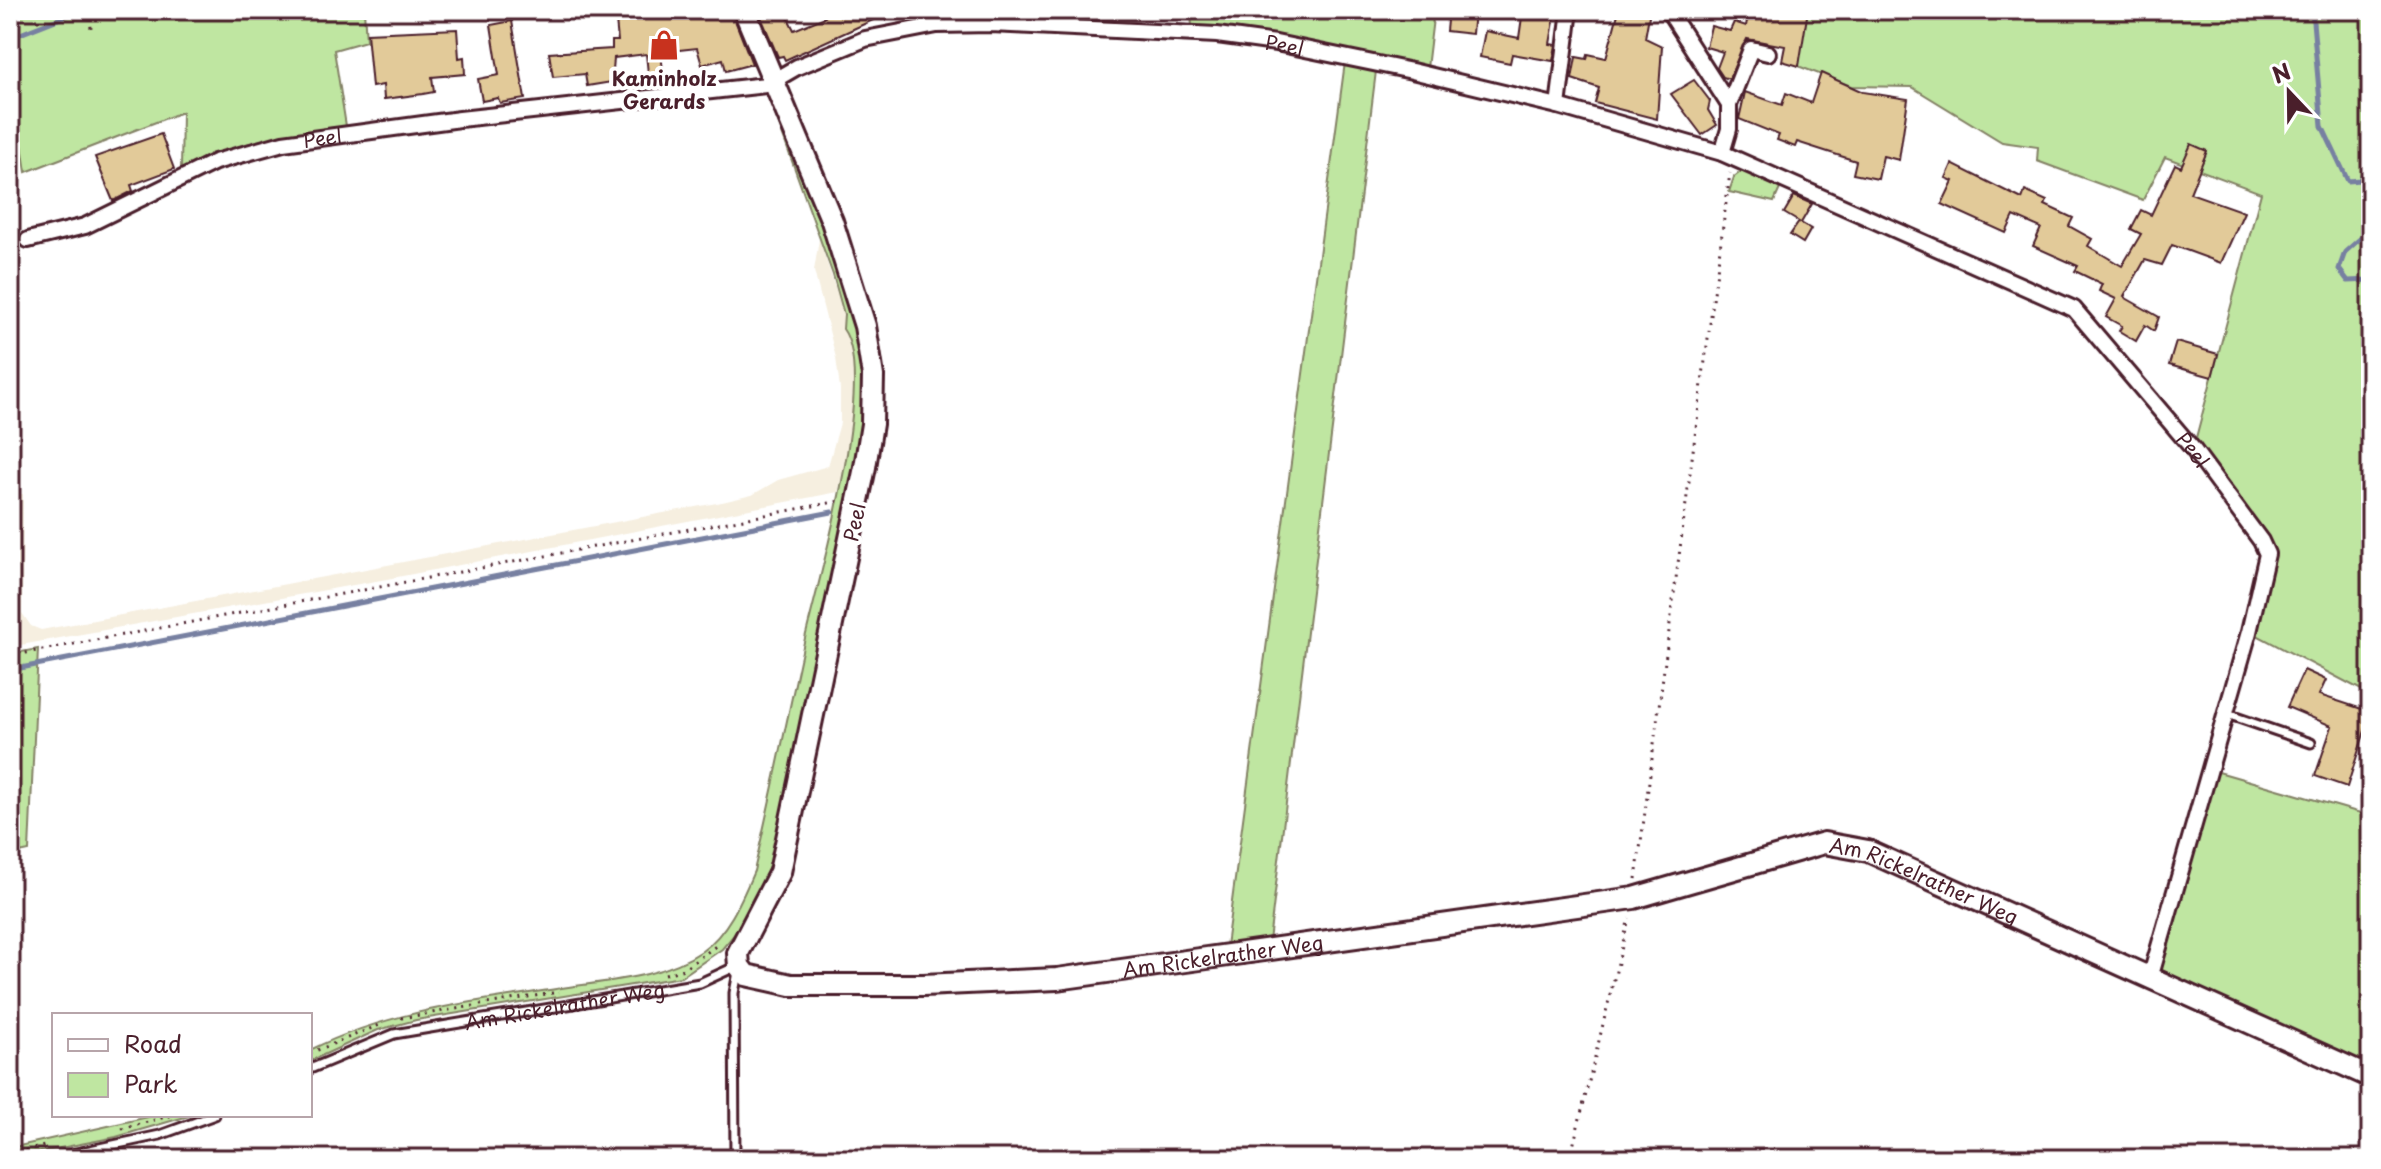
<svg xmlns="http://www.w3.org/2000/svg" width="2381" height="1169" font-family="'Playpen Sans',sans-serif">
	<rect width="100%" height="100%" fill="#fff"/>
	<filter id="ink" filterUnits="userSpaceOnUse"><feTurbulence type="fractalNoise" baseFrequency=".0125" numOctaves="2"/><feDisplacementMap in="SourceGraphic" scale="16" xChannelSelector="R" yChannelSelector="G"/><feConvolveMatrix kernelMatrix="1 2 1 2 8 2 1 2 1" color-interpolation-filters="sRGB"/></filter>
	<g filter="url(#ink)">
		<path fill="#f6efe0" d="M819,239l25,75 12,50 -6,84 -12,44 -451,87 -377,68v-152l13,-1 -1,119 9,13 10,4 681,-128 30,-7 26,-15 50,-14 12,-43v-34l-4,-31 -22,-87z"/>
		<g fill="#bfe6a1" stroke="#848266" stroke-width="2">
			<path d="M10,10h354l2,31 -32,9 12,76c-58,7 -114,16 -165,44l1,-58 -156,60 -12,-81h-4z"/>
			<path d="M950,10h114l1,10 -114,-6z"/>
			<path d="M1191,10h243l-7,58 -131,-29 -104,-11z"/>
			<path d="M1787,10h584v685l-120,-63 16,-78 -5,-24 -69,-81 68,-256 -96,-36 -22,43 -106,-39 1,-14 -36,-5 -90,-55 -61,-1 -53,-20 2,-27z"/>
			<path d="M1345,62l31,9 -107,870 -43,5z"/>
			<path d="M770,100l8,1 42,112 36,117 7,39 1,32 -10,71 -79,375 -16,51 -15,25 -22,26 -41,28 -265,43 -38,10 -68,31v-11c79,-39 160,-48 246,-61 48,-8 105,-10 146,-38 26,-18 40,-52 52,-80 17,-73 32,-147 48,-220 14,-63 77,-272 41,-322l1,-15 -11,-39z"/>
			<path d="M1743,170l39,14 -8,18 -45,-10 5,-15z"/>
			<path d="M38,649l-9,202 -19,4v-201z"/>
			<path d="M2208,769l163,47v251l-218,-99z"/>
			<path d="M157,1115h35l-76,22 -106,21v-10z"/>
		</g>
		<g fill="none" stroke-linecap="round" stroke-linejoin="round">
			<g stroke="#7780a1" stroke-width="5">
				<path d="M2312,10l10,116 26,55 12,-1 11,-21"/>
				<path d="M10,38l71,-28"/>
				<path d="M2371,229l-26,23 -6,17 9,12 23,-1"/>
				<path d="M10,670l822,-158"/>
			</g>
		</g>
		<g fill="#e2ca99" stroke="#4a1f2b" stroke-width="2">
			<path d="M615,10h116l21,54 -26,7 -3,-12 -21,6 -5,-17 -36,4 3,30 -15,1 -3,-29 -32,4 -2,24 -25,4 -2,-12 -32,3 -4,-24 63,-4v-8h6z"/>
			<path d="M758,10h26l10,20 31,-13 -3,-7h73l-110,50 -2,-4 -5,1z"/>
			<path d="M1448,10h26l-2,24 -26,-3z"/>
			<path d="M1523,10h33l-6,34 6,1 -3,16 -41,-7 -2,9 -30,-6 5,-26 34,7z"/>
			<path d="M1619,10h31l-5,28 17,8 -5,73 -62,-16 4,-15 -27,-9 4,-22 11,2 1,-5 18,4z"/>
			<path d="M1749,10h59l-9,56 -17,-5 3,-15 -38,-7 -18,40 -6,-2 -6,-9 6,-16 -17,-5 5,-21 19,5 4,-9 12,4z"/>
			<path d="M512,21l13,78 -25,4 -2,-5 -16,3 -4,-22 21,-4 -8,-50z"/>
			<path d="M457,29l2,29 5,-1 1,17 -33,3 2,15 -11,2 -39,5 -1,-14 -11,2 -5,-54z"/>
			<path d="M1821,73l42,19 45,7 -9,61 -16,-4 -5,23 -25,-5 3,-13 -59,-19 -2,5 -18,-7 2,-5 -40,-16 6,-27 37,13 4,-12 25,10z"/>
			<path d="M1694,80l16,21 -2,9 9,15 -15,10 -31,-41z"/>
			<path d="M161,134l13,35 -43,16 2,6 -20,10 -18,-44z"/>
			<path d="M2191,144l16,7 -17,42 54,19 -23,51 -49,-18 -10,20 -17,-5 -21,37 35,20 -5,14 -9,-6 -9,16 -17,-10 3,-5 -16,-9 10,-18 -17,-8 3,-7 -27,-13 3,-5 -45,-20 8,-18 -27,-12 -8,17 -64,-29 11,-23 -7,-3 6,-14 70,35 3,-8 22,10 -2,4 28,13 -4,8 23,13 -4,7 34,20 19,-32 -10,-5 10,-19 10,5 24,-51 6,3z"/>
			<path d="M1794,196l18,8 -11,19 10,6 -8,14 -13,-8 9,-13 -15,-9z"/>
			<path d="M2176,342l42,12 -6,23 -43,-12z"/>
			<path d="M2304,670l22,10 -7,15 52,17 -24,75 -32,-11 17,-50 -45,-19z"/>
		</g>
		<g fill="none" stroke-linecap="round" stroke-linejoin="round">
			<g stroke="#4a1f2b" stroke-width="13">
				<g id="lane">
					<path d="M2227,714l84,29"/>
					<path id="s1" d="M310,1069l84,-35 306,-51 37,-17"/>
					<path d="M48,1159l112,-24 55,-20"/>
					<path d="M735,1159l-1,-166 4,-21"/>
				</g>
			</g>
			<g stroke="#4a1f2b" stroke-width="20">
				<g id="street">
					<path d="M1668,10l61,95"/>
					<path d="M1558,106l12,-96"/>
					<path d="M1722,153l7,-24v-24l22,-56 17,4"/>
					<path id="s2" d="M28,240l57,-14 130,-64 68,-19 177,-24 306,-34 31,-18 68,-28 72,-14 54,-1 226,11 59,8 136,28 146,35 164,47 352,156 119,140 68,92 6,13 -18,78 -96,336 -9,6"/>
				</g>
			</g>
			<g stroke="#4a1f2b" stroke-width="26">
				<g id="secondary">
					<path id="s3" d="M744,10l88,211 33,105 8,50 -1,48 -7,43 -85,405 -42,81 1,13 7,9 45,10h132l134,-6 577,-81 190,-55 44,8 503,226"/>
				</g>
			</g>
			<g stroke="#4a1f2b" stroke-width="3" stroke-dasharray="2 6" stroke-linecap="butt">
				<path d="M89,10l2,18"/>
				<path d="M10,656l830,-155"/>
				<path d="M1636,879l94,-706"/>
				<path d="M665,974l19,-5 36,-26"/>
				<path d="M401,1018l158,-26"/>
				<path d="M310,1053l72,-29"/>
				<path d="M122,1129l51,-14"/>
				<path d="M10,1153l35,-7"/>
				<path d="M1570,1159l59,-241"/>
			</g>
			<use href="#lane" stroke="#fff" stroke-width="7"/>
			<use href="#street" stroke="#fff" stroke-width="14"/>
			<use href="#secondary" stroke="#fff" stroke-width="20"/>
		</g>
	</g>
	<defs>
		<g id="shop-bare" transform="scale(2.4)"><path d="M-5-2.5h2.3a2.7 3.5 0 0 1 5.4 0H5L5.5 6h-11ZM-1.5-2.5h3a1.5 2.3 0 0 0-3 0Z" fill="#c8321e" stroke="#fff" stroke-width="2.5" paint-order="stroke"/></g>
	</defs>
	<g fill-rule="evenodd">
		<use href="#shop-bare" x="664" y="45"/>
	</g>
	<g text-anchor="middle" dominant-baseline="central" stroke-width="8" stroke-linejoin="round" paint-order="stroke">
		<g font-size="20" fill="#4a1f2b" stroke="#fff">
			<text stroke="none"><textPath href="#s2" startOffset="1292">Peel</textPath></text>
			<text stroke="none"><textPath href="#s2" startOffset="314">Peel</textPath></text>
			<text stroke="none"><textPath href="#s2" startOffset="2312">Peel</textPath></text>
			<text transform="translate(854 522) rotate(-78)">Peel</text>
			<text stroke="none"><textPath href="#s3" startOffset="2210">Am Rickelrather Weg</textPath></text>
			<text stroke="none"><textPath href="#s3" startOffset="1490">Am Rickelrather Weg</textPath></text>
			<text stroke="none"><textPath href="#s1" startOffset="264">Am Rickelrather Weg</textPath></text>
		</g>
		<g font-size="20" font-weight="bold" fill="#4a1f2b" stroke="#fff">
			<text x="664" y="78">Kaminholz<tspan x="664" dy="23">Gerards</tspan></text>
		</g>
	</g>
	<rect width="2381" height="1169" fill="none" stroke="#fff" stroke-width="40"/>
	<rect x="20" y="20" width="2341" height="1129" fill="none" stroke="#4a1f2b" stroke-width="3" filter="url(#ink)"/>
	<rect x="52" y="1013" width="260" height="104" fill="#ffffff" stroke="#b7a5aa" stroke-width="2"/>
	<rect x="68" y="1039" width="40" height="12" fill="#ffffff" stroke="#b7a5aa" stroke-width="2"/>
	<text x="124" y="1053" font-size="24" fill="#4a1f2b">Road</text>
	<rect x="68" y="1073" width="40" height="24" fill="#bfe6a1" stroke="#b7a5aa" stroke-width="2"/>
	<text x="124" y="1093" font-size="24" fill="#4a1f2b">Park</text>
	<g transform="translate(2289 92) rotate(338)" stroke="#ffffff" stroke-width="6" paint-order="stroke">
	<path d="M0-6L14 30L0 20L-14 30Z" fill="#4a1f2b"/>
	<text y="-12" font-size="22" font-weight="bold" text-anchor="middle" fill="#4a1f2b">N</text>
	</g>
</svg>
